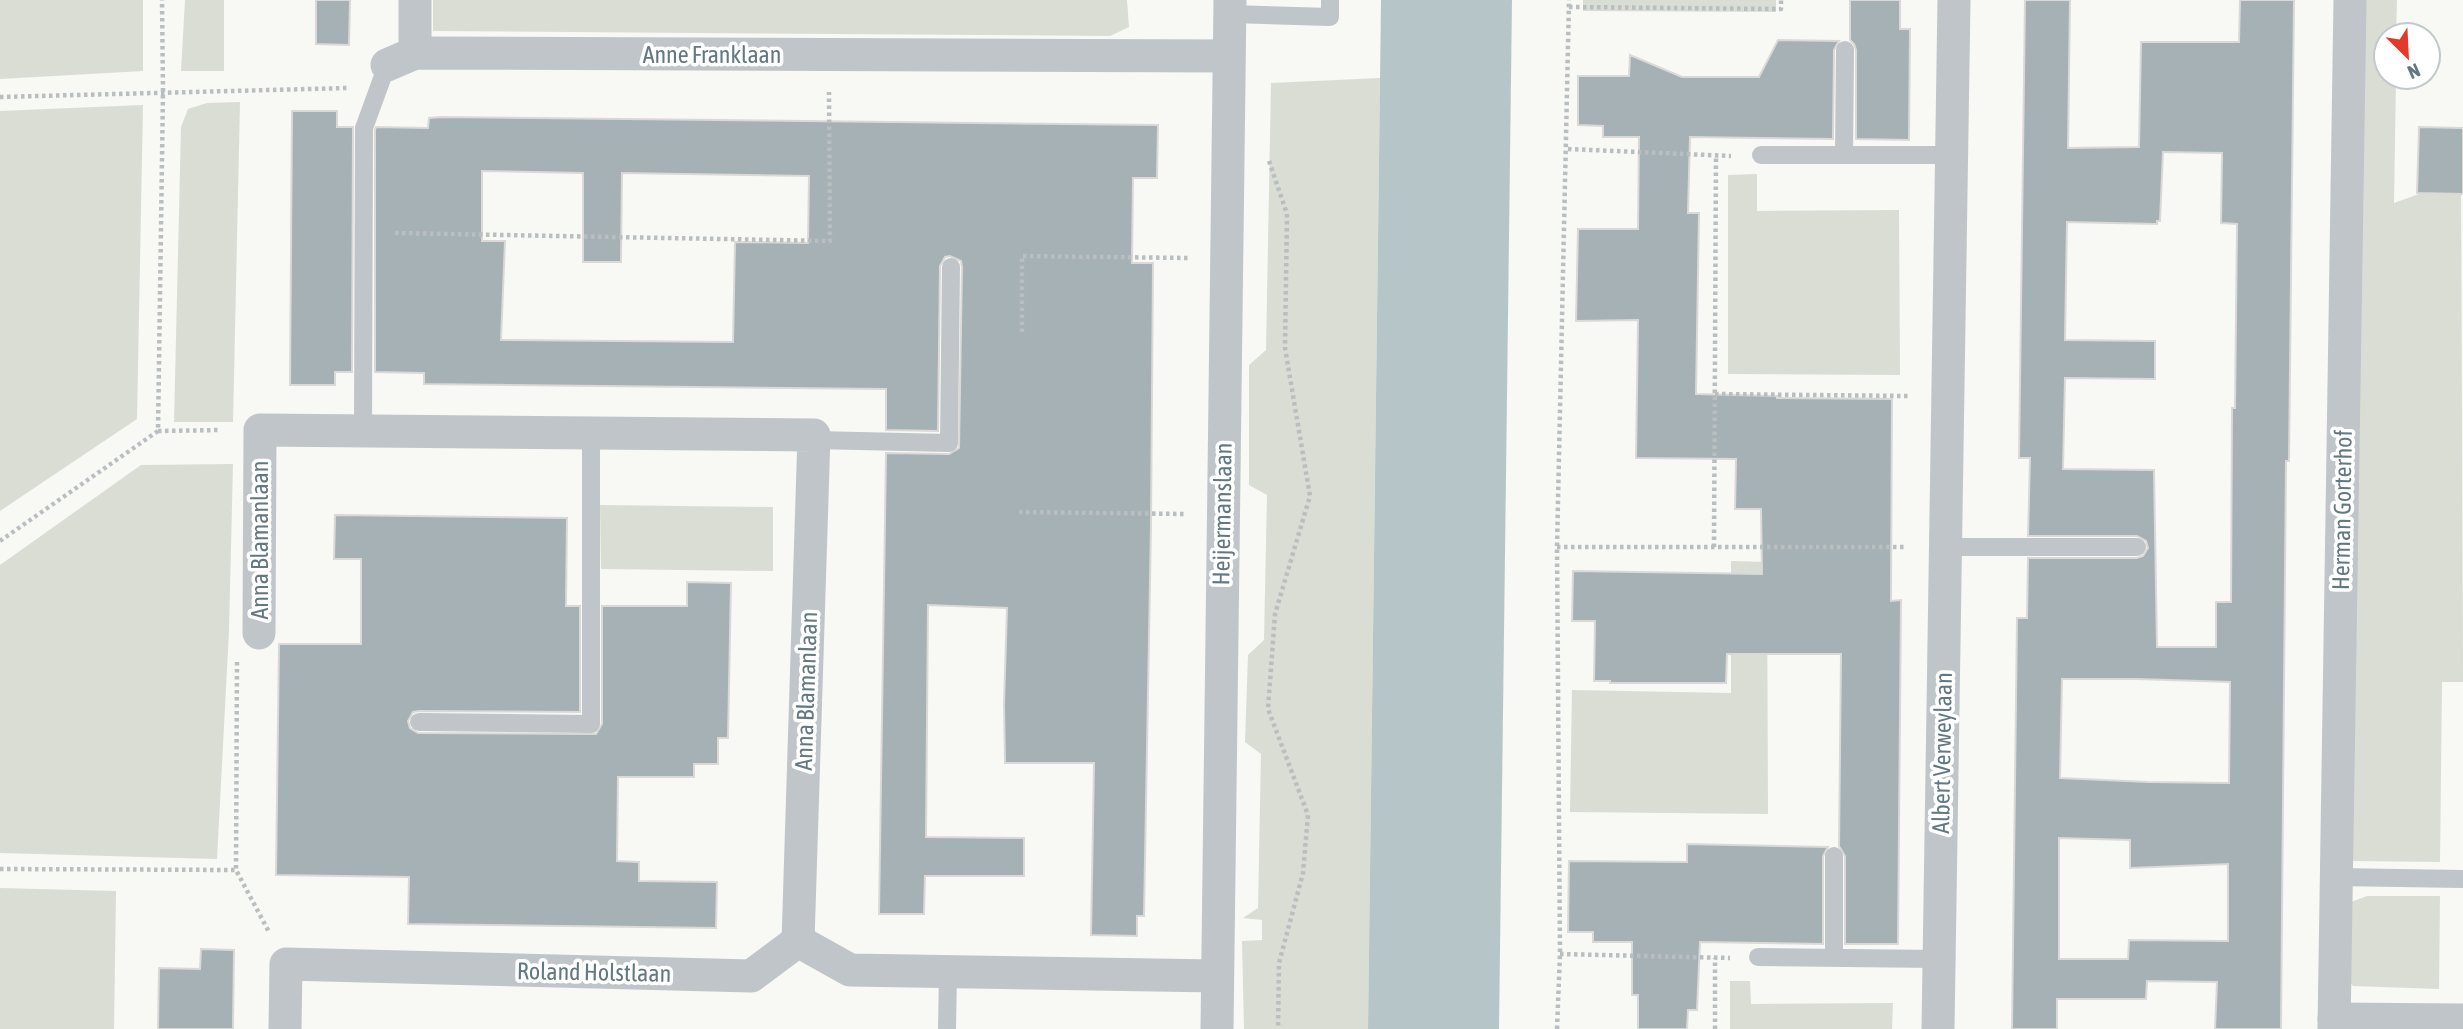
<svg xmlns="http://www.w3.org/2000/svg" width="2463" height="1029" font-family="'Asap Condensed',sans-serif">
	<rect width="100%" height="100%" fill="#f8f8f5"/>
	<g fill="#d9ddd4">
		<path d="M0,0h143v71l-143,8z"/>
		<path d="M185,0h39v71h-43z"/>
		<path d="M433,0h694l2,27 -19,9 -677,-5z"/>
		<path d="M1583,0h193v12l-193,-1z"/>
		<path d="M2360,0h37l-1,35h-10v42h10l-2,126 67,-24 2,503h-21l-2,180 -89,-1z"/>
		<path d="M1380,78l-12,951h-124l-2,-88 20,-1v-20l-19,-2 15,-10 3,-154 -16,-12 3,-87 16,-15 3,-145 -18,-10v-120l17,-15 5,-267z"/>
		<path d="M240,102l-7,320h-59l7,-295 7,-18 19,-6z"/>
		<path d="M143,105l-6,314 -137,92v-400z"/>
		<path d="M1757,174v37l142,-1 1,165 -172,-1v-199z"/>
		<path d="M233,464l-4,167 -12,228 -217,-6v-288l141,-100z"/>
		<path d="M600,505l173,2v64l-172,-2z"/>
		<path d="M1731,561l36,1 1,252 -198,-2 2,-122 159,3z"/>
		<path d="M0,888l116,3 -2,138h-114z"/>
		<path d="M2367,896h73l-1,93 -86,-3 -3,-4 1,-80z"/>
		<path d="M1730,981h20l1,23 142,-1 -1,26h-162z"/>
	</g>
	<path fill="#b6c6c8" d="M1381,0h131l-13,1029h-131z"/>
	<g fill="#a6b1b5" stroke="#dad9d8" stroke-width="2" fill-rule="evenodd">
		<path d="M316,0h34l-1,45 -33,-1z"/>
		<path d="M1850,0h50v29h10l-1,111 -53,-1v-89l-2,-6 -4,-4z"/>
		<path d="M2025,0h45l-2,148 71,-1 2,-105h98l1,-42h54l-5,461h-3l-5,568h-66l2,-47 -70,-1 -1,18h-89v30h-45l5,-411h10l1,-60h109l6,-2 5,-8 -2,-7 -9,-5h-109l2,-78h-11zM2163,152l59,1 -1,70 16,1 -2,184h-3l-1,194h-15v45h-59l-3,-177 -91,-1 2,-91 90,1v-38l-90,-1 2,-118 90,2v-3h3zM2062,679h75l93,3 -1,101 -81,-1 -88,-4zM2059,838l71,2v28l98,-4v77l-99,-1 -1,19h-69z"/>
		<path d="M1778,40l61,1 -5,9 -1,89 -143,-2 -2,76h11l-3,181 81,2v2l115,1 -1,202 10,-1 -3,344h-53v-88l-6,-10 2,-192h-114l-1,29h-116v-2h-16l1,-60h-23l1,-50 189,3 -1,-65h-26l1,-50 -100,-1 2,-138 -62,1 2,-92h60l1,-92h-36v-11l-25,-1v-49h51l1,-21 52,22h77z"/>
		<path d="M292,111h45v16h16l-1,245h-17v13h-45z"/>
		<path d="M441,117l717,8 -1,53h-24l-1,85h21l-2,262 -7,391h-7v20l-46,-1 3,-172h-89l-1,-59 3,-96 -79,-3 -2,232 98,1v38h-99l-1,38h-45l7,-461 63,1 10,-6 3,-181 -1,-6 -11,-5 -5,1 -5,9 -2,165 -52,-1v-41l-462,-5v-11l-49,-1v-242l1,-3 52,1 1,-10zM482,171l101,2v89h38l1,-89 187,3 -1,67 -73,-1 -2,100 -232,-2 4,-99h-23z"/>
		<path d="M2419,127l44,1v66l-46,-1z"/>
		<path d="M335,515l232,3 -1,88h14v106l-161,-1 -6,1 -5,9 2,7 8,5 178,1 6,-10v-118h85v-24l44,1 -3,155h-10v26h-24v13h-76l-1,84 22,1v19l78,1 -1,46 -308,-4 1,-47 -133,-2 3,-231h82v-85h-27z"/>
		<path d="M1687,844l141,3 -5,9v88l-123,-2 -3,68h-9l-1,19h-49v-34h-6v-53h-39v-10h-25l1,-71 118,1z"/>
		<path d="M201,949l33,1 -1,79h-75l1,-61 41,1z"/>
	</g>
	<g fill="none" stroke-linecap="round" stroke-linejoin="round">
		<g stroke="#b9bec0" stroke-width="4.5" stroke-dasharray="3.5 3.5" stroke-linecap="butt">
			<path d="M1569,7l212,2v-9"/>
			<path d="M0,97l347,-9"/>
			<path d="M1568,149l163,7"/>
			<path d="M1269,161l18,53 -2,134 25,148 -35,118 -7,95 40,106 -5,58 -24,90 -1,66"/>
			<path d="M395,233l435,8 -1,-149"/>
			<path d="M1022,332v-76l167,2"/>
			<path d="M1715,394l194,2"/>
			<path d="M158,431l62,-1"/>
			<path d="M1019,512l167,2"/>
			<path d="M0,541l158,-110 5,-339 -1,-92"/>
			<path d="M1557,547h350"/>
			<path d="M1714,547l2,-391"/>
			<path d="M237,662l-1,208 33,62"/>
			<path d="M0,869l236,1"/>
			<path d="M1560,954l170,4"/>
			<path d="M1557,1029l3,-75 -3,-407 12,-547"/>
			<path d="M1715,1029v-71"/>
		</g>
		<g stroke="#bfc5c8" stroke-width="18">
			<path d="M1230,14l100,3v-17"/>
			<path d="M1761,155h191"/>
			<path d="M1844,155l1,-105"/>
			<path d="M363,431l1,-303 23,-63"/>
			<path d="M814,440l135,3 2,-176"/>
			<path d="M1946,547h191"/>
			<path d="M419,722l172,2v-292"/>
			<path d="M1834,856v101"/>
			<path d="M2335,877l128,2"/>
			<path d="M1758,957l180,2"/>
			<path d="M947,1029l1,-57"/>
		</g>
		<g stroke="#bfc5c8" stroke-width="33">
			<path d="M415,53v-53"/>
			<path d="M387,65l28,-12 813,3"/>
			<path d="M259,633l1,-203 554,5 -16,506"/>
			<path d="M2334,1019l129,1"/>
			<path d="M285,1029l1,-65 465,12 47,-35 52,29 366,6"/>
			<path d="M1217,1029l13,-1029"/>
			<path d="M1938,1029l16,-1029"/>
			<path d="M2334,1029l16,-1029"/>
		</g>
	</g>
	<g text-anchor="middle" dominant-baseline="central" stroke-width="7" stroke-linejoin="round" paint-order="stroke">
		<g font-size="24" fill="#637880" stroke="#fff">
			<text x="712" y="54">Anne Franklaan</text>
			<text transform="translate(2342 510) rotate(-89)">Herman Gorterhof</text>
			<text transform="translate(1222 514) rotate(-89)">Heijermanslaan</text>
			<text transform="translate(259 540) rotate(-90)">Anna Blamanlaan</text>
			<text transform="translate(806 691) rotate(-88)">Anna Blamanlaan</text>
			<text transform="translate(1942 753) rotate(-89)">Albert Verweylaan</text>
			<text transform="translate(594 972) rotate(1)">Roland Holstlaan</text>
		</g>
	</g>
	<g transform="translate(2407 56) rotate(156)"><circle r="33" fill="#ffffff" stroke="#c1c9cc" stroke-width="2"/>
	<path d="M0-5L12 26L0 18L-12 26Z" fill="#e3392a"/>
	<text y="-10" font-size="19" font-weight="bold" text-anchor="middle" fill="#637880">N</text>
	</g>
</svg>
